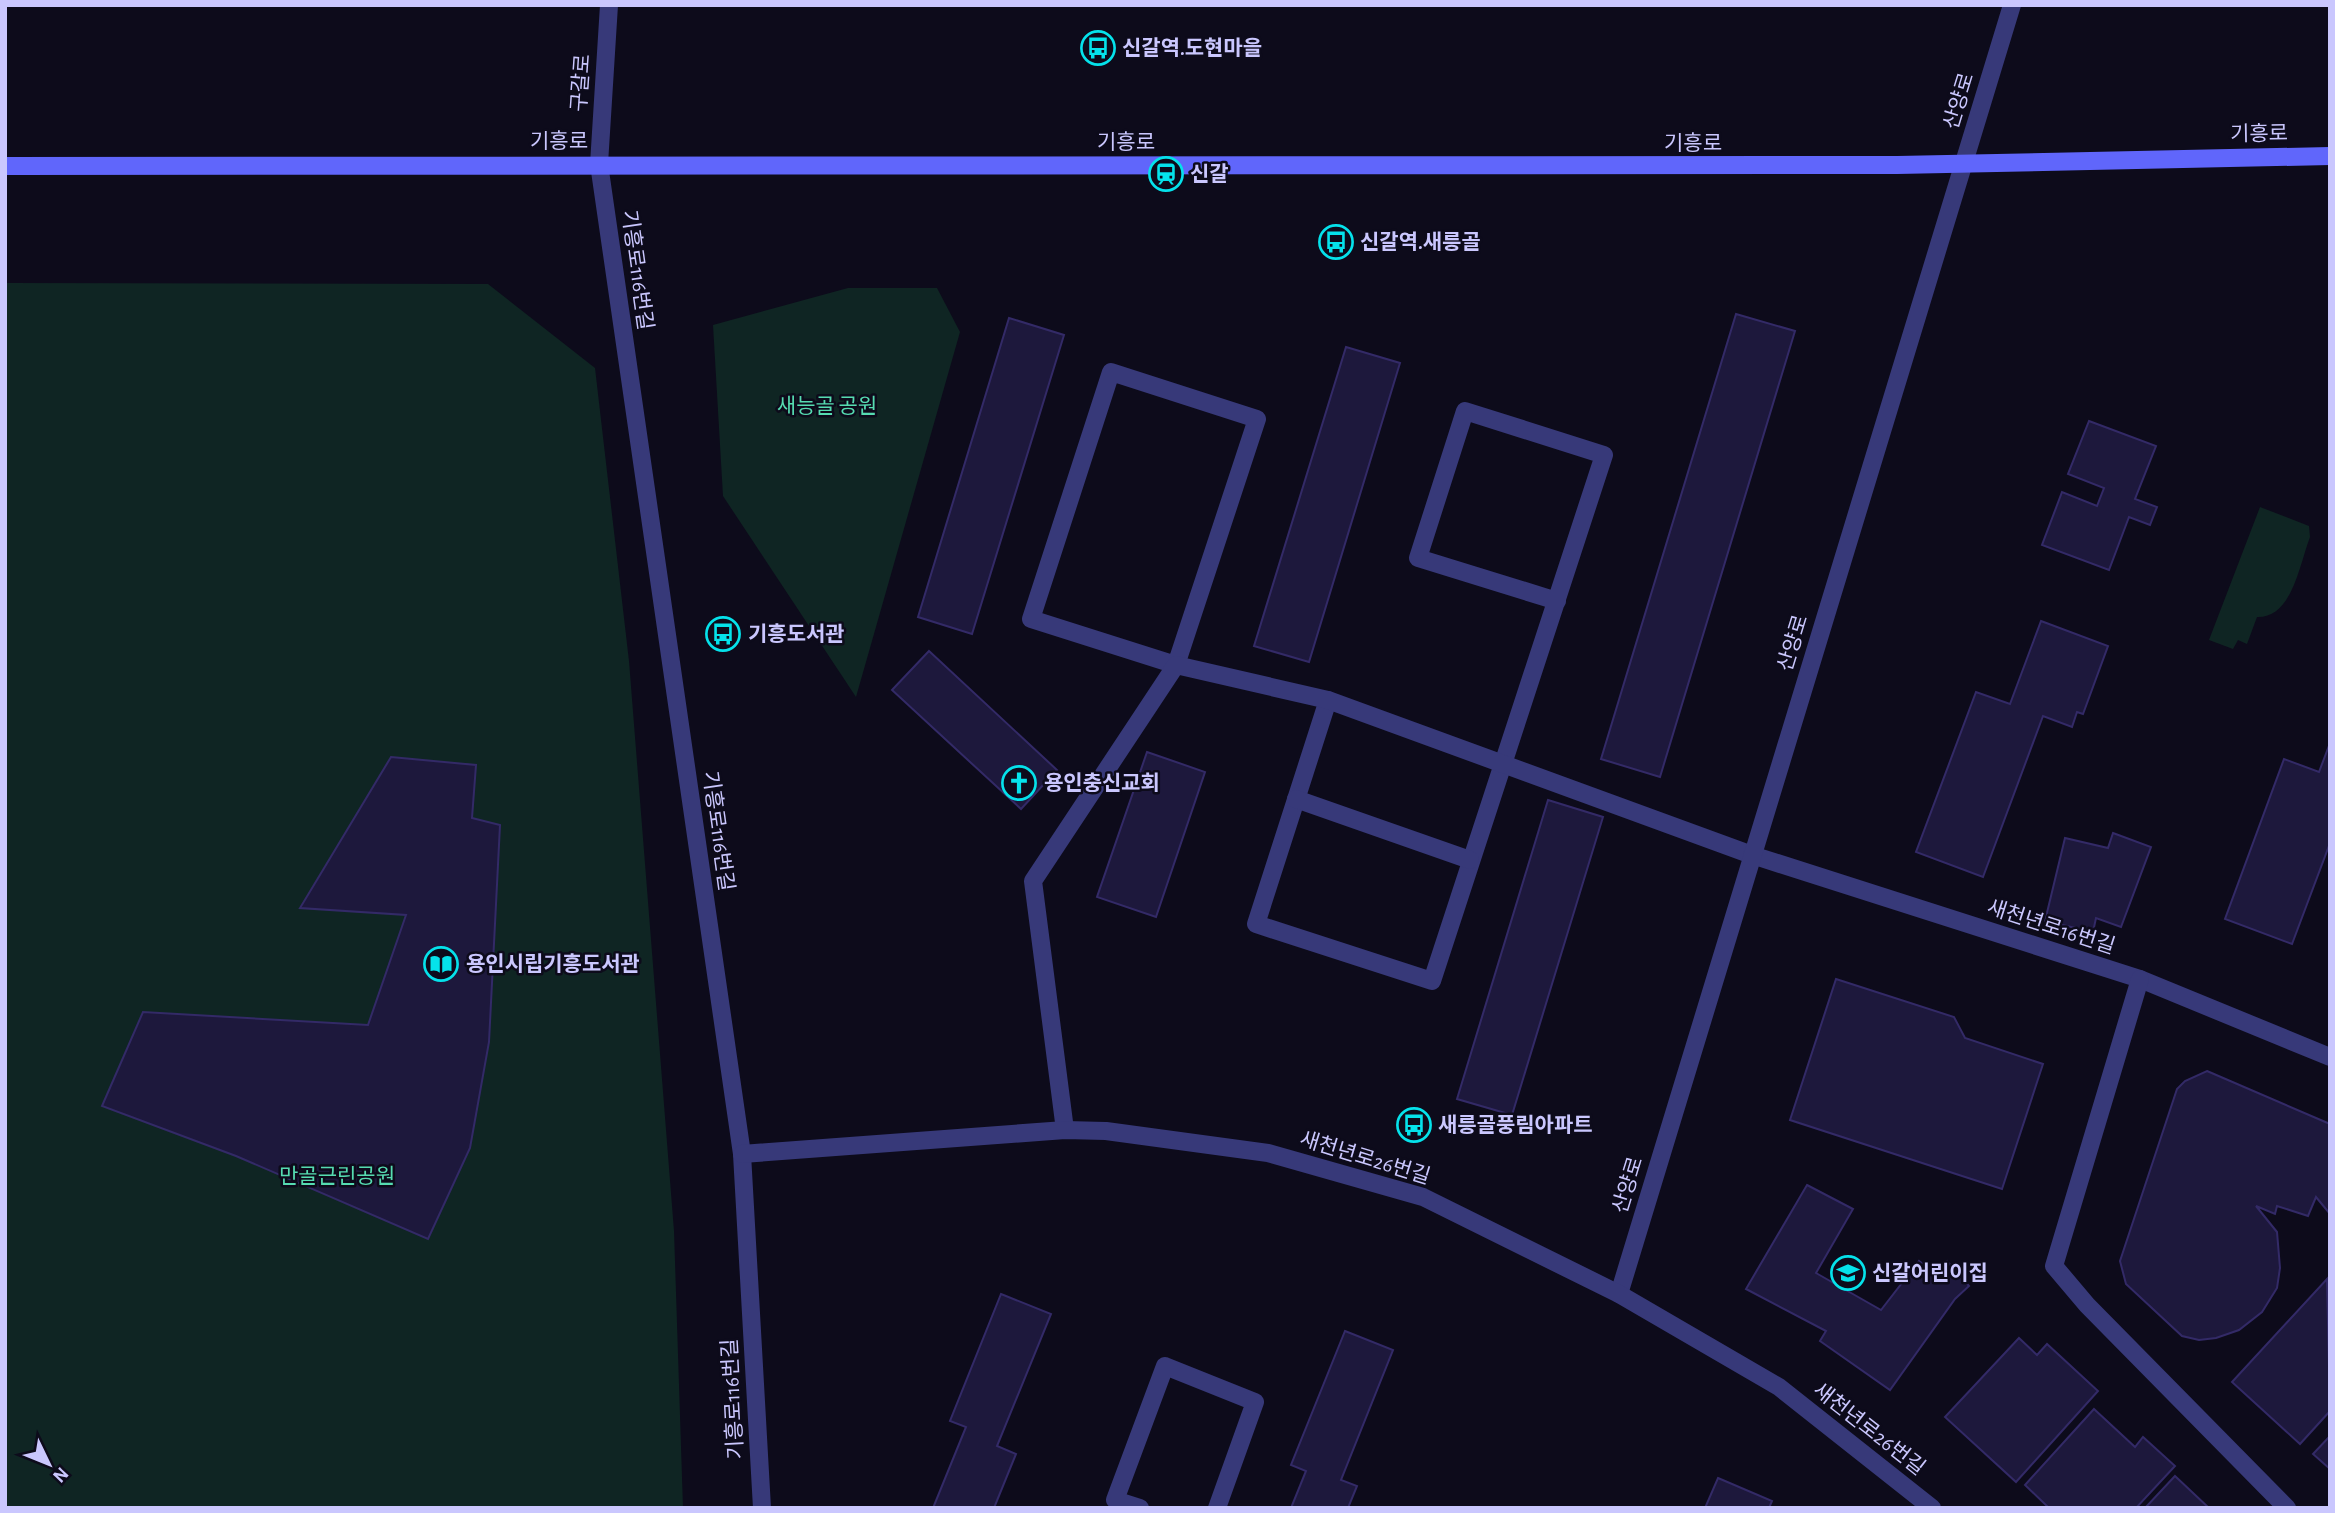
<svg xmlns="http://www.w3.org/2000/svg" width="2335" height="1513" font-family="'Alegreya Sans','Noto Sans KR',sans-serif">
	<rect width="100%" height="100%" fill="#0d0b1b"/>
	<g fill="#0f2523">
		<path d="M5,283l483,1 107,84 34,293 45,570 9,277h-678z"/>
		<path d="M848,288h89l23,44 -104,365 -133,-201 -10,-171z"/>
		<path d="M2260,507l49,19 1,11c-11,29 -18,81 -53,80l-10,27 -9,-4 -5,9 -24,-9z"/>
	</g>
	<g fill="#1d183c" stroke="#332a67" stroke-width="2">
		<path d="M1736,314l59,17 -135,446 -59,-18z"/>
		<path d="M1009,318l55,17 -92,299 -54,-17z"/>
		<path d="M1346,347l54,16 -91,299 -55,-16z"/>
		<path d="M2089,421l67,25 -21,53 22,8 -7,18 -21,-8 -20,53 -67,-25 20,-53 35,14 7,-18 -36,-14z"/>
		<path d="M2041,621l67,25 -25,68 -6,-2 -5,15 -29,-11 -60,161 -67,-25 60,-160 34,12z"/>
		<path d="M929,651l128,119 -36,39 -129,-119z"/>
		<path d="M2330,743v100l-38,101 -67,-25 59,-160 35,13z"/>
		<path d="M1147,752l58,20 -49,145 -59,-20z"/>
		<path d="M391,757l85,8 -4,53 28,7 -11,217 -19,106 -42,91 -192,-83 -134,-50 41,-94 225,13 38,-110 -106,-7z"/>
		<path d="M1548,800l55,17 -91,298 -55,-16z"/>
		<path d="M2113,833l38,14 -30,80 -25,-9 -3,14 -48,-11 20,-83 43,10z"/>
		<path d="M1836,979l118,38 11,21 78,26 -41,125 -212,-69z"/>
		<path d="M2207,1071l123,53v90l-14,-17 -8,19 -31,-10 -2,8 -19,-8 21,26 3,36 -3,20 -15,24 -23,18 -23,8 -17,2 -17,-4 -56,-52 -6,-23 57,-172 8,-8z"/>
		<path d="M1807,1185l46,24 -37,64 65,37 38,-49 14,11 14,-11 22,25 -14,13 -65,91 -70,-49 6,-10 -80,-42z"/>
		<path d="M2327,1279l3,132 -30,33 -68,-62z"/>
		<path d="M1001,1294l50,20 -54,132 19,8 -22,54h-61l33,-81 -16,-6z"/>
		<path d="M1345,1331l48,19 -52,130 16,6 -9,22h-57l15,-37 -15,-6z"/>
		<path d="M2019,1338l18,17 10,-11 51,47 -82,91 -71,-65z"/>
		<path d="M2094,1409l41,38 8,-10 32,29 -39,42h-87l-24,-23z"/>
		<path d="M2330,1436v33l-17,-15z"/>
		<path d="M2175,1476l34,32h-64z"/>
		<path d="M1718,1478l54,23 -3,7h-64z"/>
	</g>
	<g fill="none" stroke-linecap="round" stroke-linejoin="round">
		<g stroke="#373979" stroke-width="18">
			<path d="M1111,372l146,47 -81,246 -145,-46z"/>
			<path d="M1328,700l-72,224 176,57c56,-176 116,-350 172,-526l-139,-44 -47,147 139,43"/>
			<path d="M1296,799l174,61"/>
			<path d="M1065,1130l-32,-249 143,-216 152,35 424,155"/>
			<path d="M1140,1508l-25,-8 50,-134 90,36 -38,106"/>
		</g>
		<g stroke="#373979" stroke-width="18">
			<path d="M1752,855l388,124 190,78"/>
			<path d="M2140,979l-86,287 33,39 200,203"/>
			<path d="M1619,1294l393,-1289"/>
		</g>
		<g stroke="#373979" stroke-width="18">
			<path d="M609,5l-10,159 143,990 20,354"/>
			<path d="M742,1154l323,-24 41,1 162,22 155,44 196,97 160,93 153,121"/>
		</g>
		<path stroke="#6066fb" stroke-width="18" d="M5,166l1892,-1 433,-9"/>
	</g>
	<defs>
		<g id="bus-ring" transform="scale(1.75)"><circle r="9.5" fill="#0d0b1b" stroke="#05e2eb" stroke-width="1.5"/><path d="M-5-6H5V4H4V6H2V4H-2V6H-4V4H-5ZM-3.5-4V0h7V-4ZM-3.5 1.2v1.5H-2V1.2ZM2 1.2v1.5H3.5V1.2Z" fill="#05e2eb"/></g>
		<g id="station-ring" transform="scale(1.75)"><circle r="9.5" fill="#0d0b1b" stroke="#05e2eb" stroke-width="1.5"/><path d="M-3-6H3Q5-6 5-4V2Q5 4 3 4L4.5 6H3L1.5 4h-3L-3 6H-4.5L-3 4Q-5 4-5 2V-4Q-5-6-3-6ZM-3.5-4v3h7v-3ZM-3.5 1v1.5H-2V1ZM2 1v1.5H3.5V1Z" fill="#05e2eb"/></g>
		<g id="church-ring" transform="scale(1.75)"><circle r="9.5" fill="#0d0b1b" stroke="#05e2eb" stroke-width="1.5"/><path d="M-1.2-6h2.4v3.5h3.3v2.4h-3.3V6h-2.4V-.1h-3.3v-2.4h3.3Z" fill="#05e2eb"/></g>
		<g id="library-ring" transform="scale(1.75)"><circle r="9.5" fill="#0d0b1b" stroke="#05e2eb" stroke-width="1.5"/><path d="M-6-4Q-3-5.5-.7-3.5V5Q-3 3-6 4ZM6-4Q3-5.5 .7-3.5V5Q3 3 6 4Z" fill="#05e2eb"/></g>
		<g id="school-ring" transform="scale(1.75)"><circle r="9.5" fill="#0d0b1b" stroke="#05e2eb" stroke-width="1.5"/><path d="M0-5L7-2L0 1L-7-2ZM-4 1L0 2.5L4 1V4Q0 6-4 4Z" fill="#05e2eb"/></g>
	</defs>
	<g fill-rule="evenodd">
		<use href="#bus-ring" x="1098" y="48"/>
		<use href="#station-ring" x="1166" y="174"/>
		<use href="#bus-ring" x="1336" y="242"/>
		<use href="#bus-ring" x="723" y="634"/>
		<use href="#church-ring" x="1019" y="783"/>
		<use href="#library-ring" x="441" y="964"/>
		<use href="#bus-ring" x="1414" y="1125"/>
		<use href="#school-ring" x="1848" y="1273"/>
	</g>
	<g text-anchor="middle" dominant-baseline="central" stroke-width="5" stroke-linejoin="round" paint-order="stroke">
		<g font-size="21" font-weight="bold" fill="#cac7fe" stroke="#0d0b1b" text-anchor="start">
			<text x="1122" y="48">신갈역.도현마을</text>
			<text x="1190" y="174">신갈</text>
			<text x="1360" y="242">신갈역.새릉골</text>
			<text x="748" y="634">기흥도서관</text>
			<text x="1044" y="783">용인충신교회</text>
			<text x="466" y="964">용인시립기흥도서관</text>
			<text x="1438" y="1125">새릉골풍림아파트</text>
			<text x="1872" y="1273">신갈어린이집</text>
		</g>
		<g font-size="21" fill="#cac7fe" stroke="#0d0b1b">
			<text transform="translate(581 83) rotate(-86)">구갈로</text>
			<text transform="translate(1959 101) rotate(-73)">산양로</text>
			<text transform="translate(2259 134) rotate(-1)">기흥로</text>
			<text x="559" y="141">기흥로</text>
			<text x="1126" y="142">기흥로</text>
			<text x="1693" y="143">기흥로</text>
			<text transform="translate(637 270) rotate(82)">기흥로116번길</text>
			<text transform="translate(1793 643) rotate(-73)">산양로</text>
			<text transform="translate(718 831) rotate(82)">기흥로116번길</text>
			<text transform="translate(2051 927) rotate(18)">새천년로16번길</text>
			<text transform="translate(1365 1158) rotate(17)">새천년로26번길</text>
			<text transform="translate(1628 1185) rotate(-73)">산양로</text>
			<text transform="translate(733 1399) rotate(-93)">기흥로116번길</text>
			<text transform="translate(1869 1429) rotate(38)">새천년로26번길</text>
		</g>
		<g font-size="21" fill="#56dbb1" stroke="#0d0b1b">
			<text x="827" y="406">새능골 공원</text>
			<text x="337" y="1176">만골근린공원</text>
		</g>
	</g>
	<rect width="2335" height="1513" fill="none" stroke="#cac7fe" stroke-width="14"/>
	<g transform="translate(49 1464) rotate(133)" stroke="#0d0b1b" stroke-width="5" paint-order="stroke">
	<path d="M0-5L12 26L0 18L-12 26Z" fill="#cac7fe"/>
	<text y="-10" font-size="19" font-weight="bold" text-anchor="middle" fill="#cac7fe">N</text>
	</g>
</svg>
